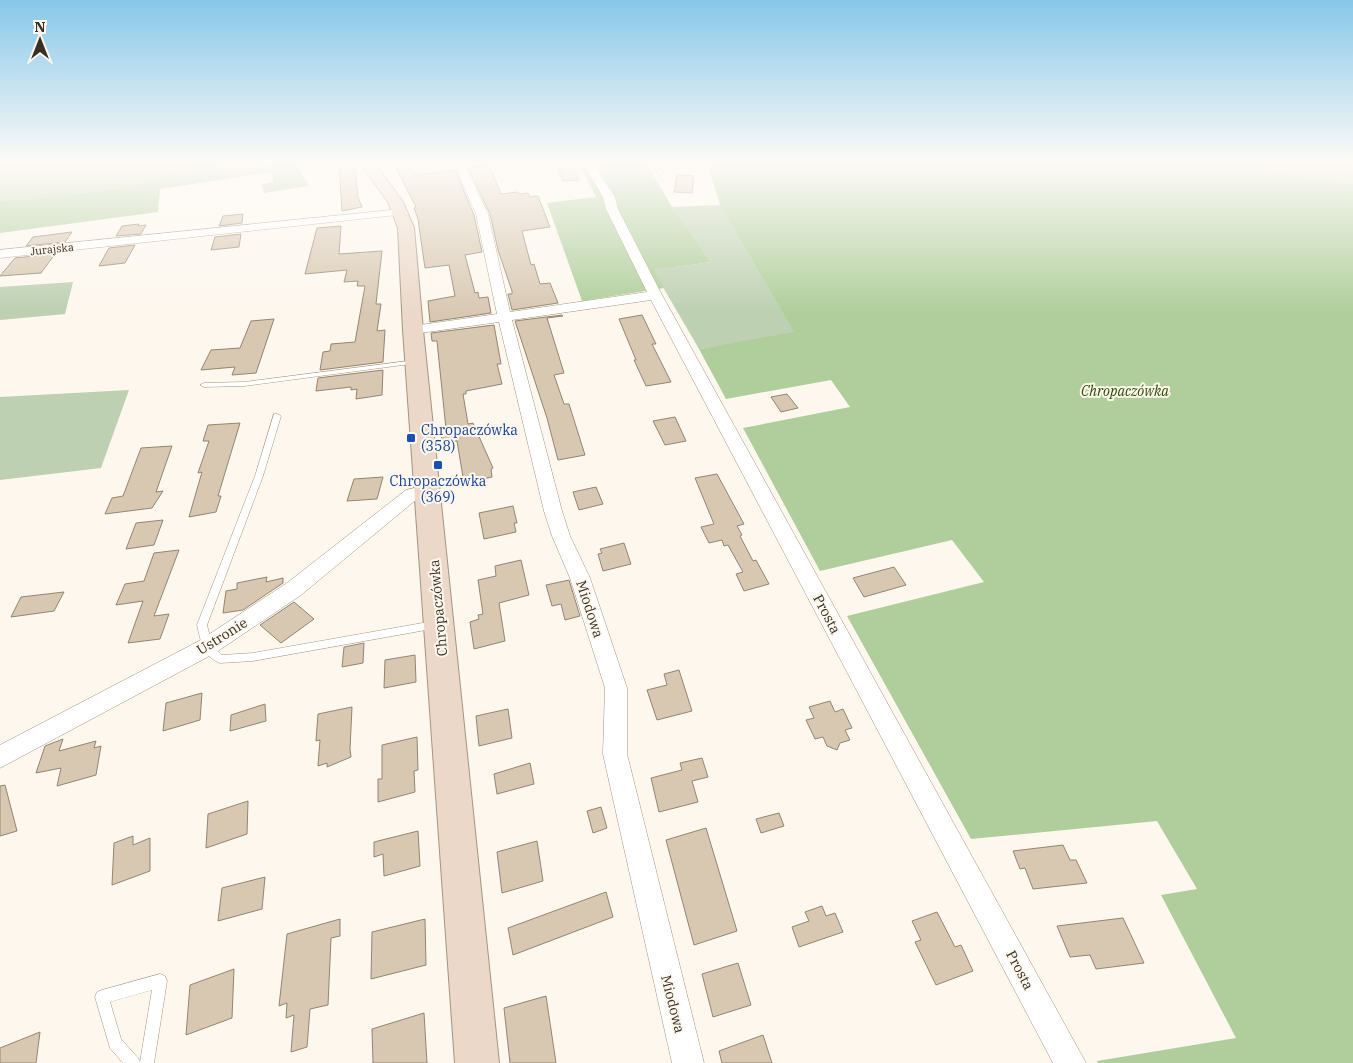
<svg xmlns="http://www.w3.org/2000/svg" width="1353" height="1063" font-family="'IBM Plex Serif',serif">
	<rect width="100%" height="100%" fill="#fdf7ee"/>
	<g fill="#bdd0b1">
		<path d="M0,164h191l-59,22 -80,11 -52,4z"/>
		<path d="M1259,164h94v20l-61,-10z"/>
		<path d="M720,205l75,128 -96,16 -46,-79 58,-8 -39,-55z"/>
		<path d="M73,282l-8,32 -65,6v-33z"/>
		<path d="M129,390l-28,78 -101,12v-83z"/>
	</g>
	<g fill="#afce9b">
		<path d="M191,164h21l12,4 72,-4 13,22 -45,7 -2,-9 11,-2 -1,-10 -112,17 -2,23 -158,21v-32l52,-4 80,-11z"/>
		<path d="M579,164h68l25,43 39,55 -57,8 10,18 -82,13 -35,-98 49,-6z"/>
		<path d="M708,164h550l34,10 61,10v879h-255l-1,-2 139,-23 -75,-143 36,-6 -40,-68 -186,18 -124,-223 137,-34 -32,-42 -132,31 -77,-143 107,-21 -19,-27 -105,19 -27,-50 95,-17 -74,-127z"/>
	</g>
	<g fill="#d8c8b2" stroke="#948570">
		<path d="M339,164h16l3,33 4,10 -20,4z"/>
		<path d="M394,164h13l9,11 39,-5 19,45 8,37 -17,3 10,38 3,-1 1,6 9,-1 3,16 -61,9 -2,-21 27,-5 -6,-31 -24,3 -7,-49 -4,-11 2,-1z"/>
		<path d="M556,164h16l7,16 -16,1z"/>
		<path d="M489,165l12,29 17,-2 2,2 8,-1 2,4 8,-1 12,31 -28,4 9,34 3,-1 6,20 10,-1 8,20 -46,7 -4,-16h4v-3l-14,-41 -8,-36 -22,-46z"/>
		<path d="M677,175l17,1 -2,17 -18,-1z"/>
		<path d="M243,214l-1,9 -23,3 4,-10z"/>
		<path d="M139,224l-1,2 8,-1 -5,9 -25,2 6,-10z"/>
		<path d="M341,226l-2,28 43,-3 -6,53h5l-4,27 8,-1 -2,32 -63,8 3,-18 7,-1 1,-7 24,-2 10,-56h-8l1,-5 -14,1 3,-12 -42,4 12,-46z"/>
		<path d="M72,232l-7,10 -39,4 7,-9z"/>
		<path d="M241,234l-2,13 -28,3 4,-13z"/>
		<path d="M135,245l-10,18 -26,3 10,-18z"/>
		<path d="M55,254l-14,19 -41,3 15,-18z"/>
		<path d="M562,315l1,1 -16,2 17,55 -10,2 10,29h5l16,51 -27,5 -11,-42 -32,-97z"/>
		<path d="M642,315l14,29h-4l19,38 -25,4 -12,-26h2l-17,-41z"/>
		<path d="M274,319l-18,54 -24,2 3,-8 -34,3 10,-20 29,-2 11,-27z"/>
		<path d="M494,325l7,39h-4l5,20 -36,7v3h-3l5,30 5,-1 20,45 -2,1 1,8 -28,6 -7,-42 -14,3 -3,-14 6,-1 -9,-88h-5l-1,-8z"/>
		<path d="M383,370l-1,25 -26,4 1,-10 -6,1v-3l-35,4 2,-13z"/>
		<path d="M787,394l11,14 -17,4 -10,-15z"/>
		<path d="M675,417l11,24 -21,4 -12,-24z"/>
		<path d="M240,423l-22,73h3l-5,16 -27,5 13,-45 -4,1 11,-32h-6l5,-16z"/>
		<path d="M172,446l-16,46 7,-1 -11,17 -47,6 7,-16 11,-2 18,-48z"/>
		<path d="M717,474l27,50 -7,2 5,9 -2,1 13,25 3,-1 13,24 -25,7 -8,-17 7,-2 -15,-27 -4,1 -2,-6 -13,3 -8,-16 13,-3 -19,-46z"/>
		<path d="M383,477l-6,22 -30,2 7,-22z"/>
		<path d="M596,487l7,17 -24,6 -6,-18z"/>
		<path d="M513,506l4,17h-3l2,9 -32,7 -5,-26z"/>
		<path d="M163,520l-9,25 -28,4 10,-26z"/>
		<path d="M624,543l7,21 -28,7 -5,-17 4,-1 -2,-4z"/>
		<path d="M179,550l-25,66 15,-2 -9,25 -32,4 15,-42 -27,4 9,-21 19,-3 10,-28z"/>
		<path d="M521,560l8,35 -30,8 6,38 -31,8 -4,-27 9,-3 -1,-4 5,-1 -5,-34 18,-4 -1,-10z"/>
		<path d="M894,567l12,18 -42,12 -11,-19z"/>
		<path d="M267,577l-1,5 17,-4v5l-40,27 -20,3 3,-22 11,-2v-6z"/>
		<path d="M569,580l11,36 -15,4 -4,-16 -9,2 -6,-21z"/>
		<path d="M64,592l-10,19 -43,6 10,-20z"/>
		<path d="M294,602l20,17 -33,24 -21,-18z"/>
		<path d="M364,643l-1,20 -21,4 2,-20z"/>
		<path d="M415,655l1,27 -32,6 1,-28z"/>
		<path d="M679,670l13,41 -35,9 -10,-30 20,-5 -3,-11z"/>
		<path d="M202,693l-2,27 -37,11 3,-28z"/>
		<path d="M830,701l5,11 8,-3 9,19 -7,2 5,10 -10,3 -3,7 -10,-4 -4,-9 -8,2 -9,-19 8,-2 -5,-11z"/>
		<path d="M265,704l1,17 -36,10 1,-16z"/>
		<path d="M352,707l-2,42 1,8 -24,10v-4l-9,3 2,-26 -4,1 2,-27z"/>
		<path d="M508,709l4,29 -33,8 -3,-30z"/>
		<path d="M417,737l1,33 -4,1 1,21 -37,10v-23h4v-34z"/>
		<path d="M63,739l-4,12 37,-10 -2,7 7,-2 -5,29 -39,11 4,-18 -25,5 9,-27z"/>
		<path d="M702,758l6,19 -16,4 6,21 -39,10 -8,-34 31,-8 -2,-7z"/>
		<path d="M530,763l4,21 -37,10 -3,-20z"/>
		<path d="M5,785l12,46 -17,5v-50z"/>
		<path d="M248,801l-1,33 -41,14 2,-34z"/>
		<path d="M601,807l6,21 -14,5 -6,-22z"/>
		<path d="M779,813l5,13 -23,7 -5,-14z"/>
		<path d="M706,828l31,103 -43,14 -28,-105z"/>
		<path d="M418,831l2,35 -36,10 -1,-22 -9,3v-15z"/>
		<path d="M133,836v9l17,-7v33l-38,14 2,-42z"/>
		<path d="M537,841l6,40 -41,12 -5,-41z"/>
		<path d="M1063,845l7,15h6l11,23 -54,6 -8,-21 -5,1 -7,-18z"/>
		<path d="M265,877l-3,32 -44,12 4,-33z"/>
		<path d="M606,892l7,25 -100,38 -5,-27z"/>
		<path d="M822,906l4,10 9,-3 8,19 -44,15 -7,-20 17,-6 -4,-9z"/>
		<path d="M937,912l18,35 6,-2 12,26 -37,14 -21,-43 6,-2 -9,-19z"/>
		<path d="M1123,918l21,45 -48,6 -6,-14 -20,2 -13,-31z"/>
		<path d="M340,919v17l-9,2 -3,67 -18,4 -3,38 -16,5 3,-37 -8,3 1,-15 -8,3 8,-72z"/>
		<path d="M425,919l1,46 -55,14 1,-47z"/>
		<path d="M738,963l13,42 -38,12 -11,-43z"/>
		<path d="M234,969l-2,49 -46,17 4,-50z"/>
		<path d="M546,996l10,67h-46l-6,-55z"/>
		<path d="M424,1013l3,50h-54l-1,-34z"/>
		<path d="M40,1032l-4,31h-36v-15z"/>
		<path d="M763,1035l9,28h-50l-3,-12z"/>
	</g>
	<g fill="none" stroke-linecap="round" stroke-linejoin="round">
		<g stroke="#a3947f" stroke-width="1">
			<g id="lane">
				<path d="M652,164h4l7,9v1h-4z"/>
				<path d="M416,360l3,2 -1,1 -174,23 -40,1 -4,-2 4,-2 40,-1z"/>
				<path d="M274,414h3l4,2 -18,60 -56,149 5,20 10,10 31,-2 181,-32 3,1 2,3 -2,3 -184,33 -33,2c-18,-7 -19,-22 -23,-38l58,-149z"/>
				<path d="M160,974l5,2 2,5 -13,82h-31l-13,-15 -15,-51 2,-5 5,-2zM152,990l-12,72 -2,-4 -17,-19 -11,-37z"/>
			</g>
		</g>
		<g stroke="#a3947f" stroke-width="1">
			<g id="street">
				<path d="M454,164h10l24,50 22,98 137,-20 -41,-83 -3,-12 -20,-33h10l22,33 3,12 44,86 424,768h-33l-402,-763 -139,20 50,191 8,25 20,42 37,110v66l77,309h-32l-69,-309 2,-66 -35,-110 -18,-42 -8,-25 -45,-189 -86,12 -5,-1 -2,-3 2,-3 5,-1 84,-12 -21,-100z"/>
				<path d="M402,209l6,3 -2,2 -406,44v-8z"/>
				<path d="M427,485l6,2 3,4 -3,4 -16,4 -116,96 -86,58 -215,115v-23l199,-104 88,-58 119,-93z"/>
			</g>
		</g>
		<g stroke="#a3947f" stroke-width="2">
			<path id="secondary" d="M361,164h14l28,38 11,26 9,102 76,733h-44l-52,-733 -5,-102 -10,-26z"/>
		</g>
		<use href="#lane" fill="#fff" fill-rule="evenodd"/>
		<use href="#street" fill="#fff" fill-rule="evenodd"/>
		<use href="#secondary" fill="#ebd8c9" fill-rule="evenodd"/>
	</g>
	<linearGradient id="sky" x2="0" y2="1"><stop stop-color="#87c7e9"/><stop offset="0.52" stop-color="#fefbf7"/><stop offset="1" stop-color="#fefbf7" stop-opacity="0"/></linearGradient>
	<rect width="1353" height="313" fill="url(#sky)"/>
	<g fill="#1a4fb4" stroke="#fdf7ee" stroke-width="2">
		<rect x="406" y="433" width="10" height="10" rx="2.5"/>
		<rect x="433" y="460" width="10" height="10" rx="2.5"/>
	</g>
	<g text-anchor="middle" dominant-baseline="central" stroke-width="4" stroke-linejoin="round" paint-order="stroke">
		<g font-size="11" fill="#363027" stroke="#fdf7ee">
			<text transform="translate(52 249) rotate(-6)">Jurajska</text>
		</g>
		<g font-size="14" font-style="italic" fill="#274c01" stroke="#fdf7ee">
			<text x="1125" y="391">Chropaczówka</text>
		</g>
		<g font-size="14" fill="#164399" stroke="#fdf7ee" text-anchor="start">
			<text x="421" y="430">Chropaczówka<tspan x="421" dy="16">(358)</tspan></text>
			<text x="438" y="481" text-anchor="middle">Chropaczówka<tspan x="438" dy="16">(369)</tspan></text>
		</g>
		<g font-size="14" fill="#363027" stroke="#fdf7ee">
			<text transform="translate(438 608) rotate(-95)">Chropaczówka</text>
			<text transform="translate(590 609) rotate(72)">Miodowa</text>
			<text transform="translate(827 614) rotate(62)">Prosta</text>
			<text transform="translate(222 636) rotate(-32)">Ustronie</text>
			<text transform="translate(1020 970) rotate(62)">Prosta</text>
			<text transform="translate(673 1004) rotate(76)">Miodowa</text>
		</g>
	</g>
	<g transform="translate(40 40)" stroke="#fdf7ee" stroke-width="4" paint-order="stroke">
	<path d="M0-4L9 19L0 12L-9 19Z" fill="#363027"/>
	<text y="-8" font-size="14" font-weight="bold" text-anchor="middle" fill="#363027">N</text>
	</g>
</svg>
